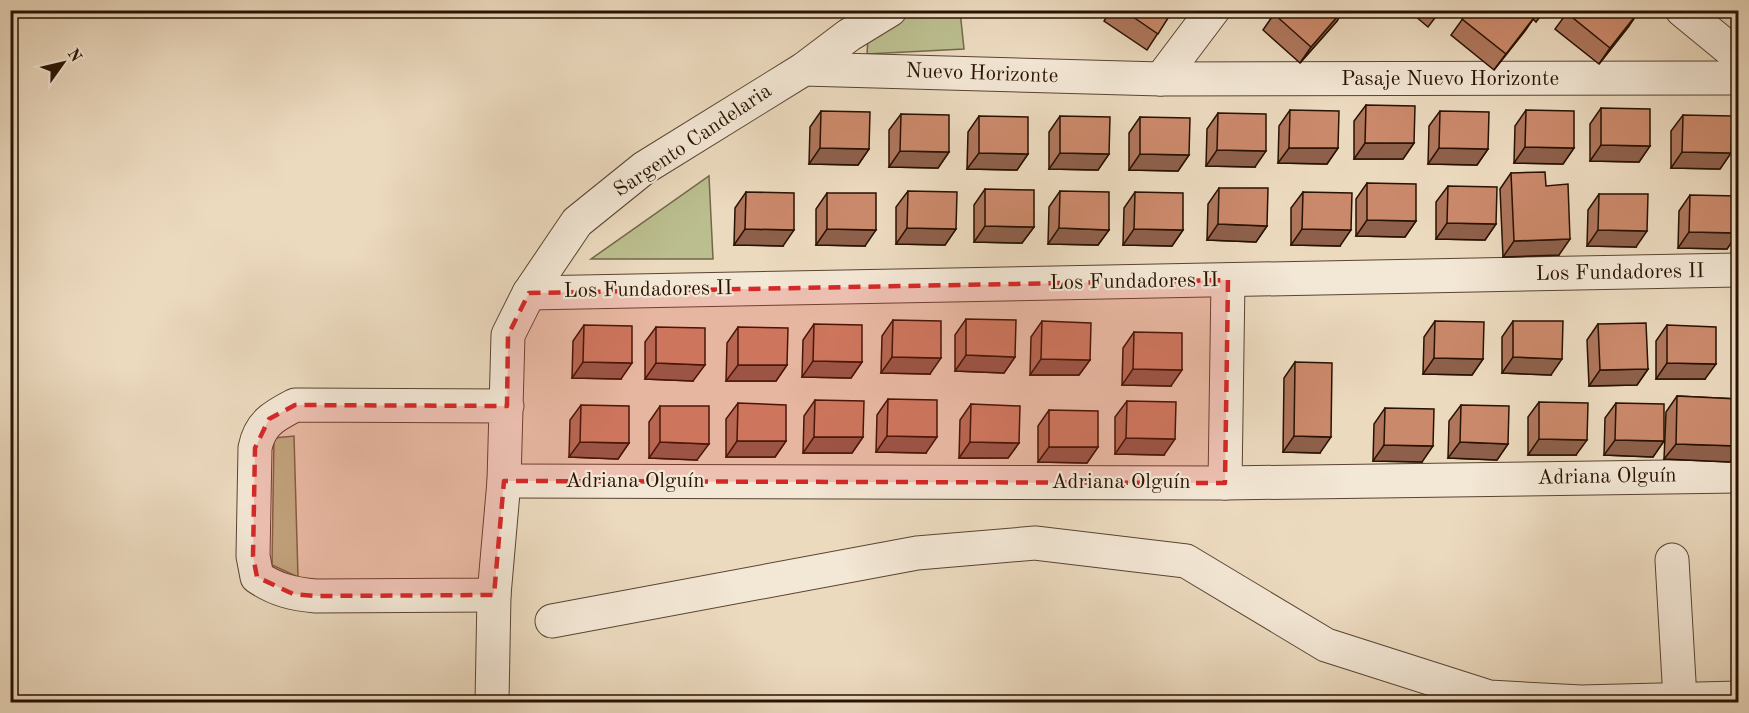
<svg xmlns="http://www.w3.org/2000/svg" width="1749" height="713" font-family="'Old Standard TT',serif">
	<rect width="100%" height="100%" fill="#ecdabf"/>
	<filter id="stains"><feTurbulence type="fractalNoise" baseFrequency=".00333" numOctaves="4"/><feColorMatrix values="0 0 0 0 .2 0 0 0 0 .09 0 0 0 0 .02 0 0 0 .5 -.17"/></filter>
	<radialGradient id="worn" r=".72"><stop offset=".6" stop-color="#630" stop-opacity="0"/><stop offset="1" stop-color="#630" stop-opacity=".3"/></radialGradient>
	<g fill="#bbbe8f" stroke="#726848" stroke-width="1.5">
		<path d="M915,11h45l4,38 -97,5 1,-16z"/>
		<path d="M709,176l4,83h-122z"/>
		<path d="M294,436l4,141 -26,-12 2,-127z"/>
	</g>
	<g fill="none" stroke-linecap="round" stroke-linejoin="round">
		<g stroke="#594431" stroke-width="35">
			<g id="street">
				<path d="M1682,10l56,46"/>
				<path d="M804,69l357,10 577,-1"/>
				<path d="M1161,79l52,-69"/>
				<path d="M529,293l1209,-23"/>
				<path d="M507,406l-212,-1c-21,11 -35,18 -40,43l-2,108 4,21c19,13 36,17 59,19l178,-1 10,-114 4,-146 21,-42 48,-71 67,-54 160,-99 45,-34 41,-25"/>
				<path d="M504,481l721,2 513,-7"/>
				<path d="M1225,483l3,-203"/>
				<path d="M1672,560l8,139"/>
				<path d="M552,621l365,-68 118,-10 151,18 140,84 163,52 92,5 157,-4"/>
				<path d="M492,702l2,-107"/>
			</g>
		</g>
		<use href="#street" stroke="#f3e7d5" stroke-width="33"/>
	</g>
	<g fill="#af765c" stroke="#281202" stroke-width="1.5">
		<path d="M1111,10h62l-26,40 -43,-29z"/>
		<path d="M1408,10h33l-13,17z"/>
		<path d="M1469,10h76l-9,12 -3,-3 -39,51 -43,-35z"/>
		<path d="M1569,10l60,16 -30,38 -44,-35z"/>
		<path d="M1274,14l63,7 -37,42 -37,-33z"/>
		<path d="M1366,105l48,38 -11,16h-49v-38z"/>
		<path d="M1601,108l49,38 -11,16 -49,-1v-37z"/>
		<path d="M1290,110l48,38 -11,16 -49,-1 1,-37z"/>
		<path d="M1526,110l48,38 -11,16 -49,-1 1,-37z"/>
		<path d="M821,111l48,38 -11,16 -49,-1 1,-37z"/>
		<path d="M1440,111l48,38 -11,16 -49,-1 1,-38z"/>
		<path d="M1218,113l37,54 -49,-1 1,-37z"/>
		<path d="M901,114l48,38 -11,16 -49,-1v-37z"/>
		<path d="M1683,115l48,38 -11,16 -49,-1v-37z"/>
		<path d="M979,116l49,38 -11,16 -50,-1 1,-37z"/>
		<path d="M1060,116l49,38 -11,16 -49,-1v-37z"/>
		<path d="M1140,117l49,38 -11,16 -49,-1v-37z"/>
		<path d="M1511,173l35,13 13,69 -56,2 -3,-68z"/>
		<path d="M1367,183l49,38 -11,16 -49,-1v-37z"/>
		<path d="M1448,186l48,38 -11,16 -49,-1v-37z"/>
		<path d="M1219,188l48,38 -11,16 -49,-2 1,-36z"/>
		<path d="M985,189l49,38 -12,16 -48,-1v-37z"/>
		<path d="M908,191l48,38 -11,16 -49,-1v-37z"/>
		<path d="M1060,191l49,39 -11,15 -50,-1 1,-37z"/>
		<path d="M746,192l37,54 -49,-1 1,-37z"/>
		<path d="M1135,192l48,38 -11,16 -49,-1 1,-37z"/>
		<path d="M1303,192l37,54 -49,-1v-37z"/>
		<path d="M827,193l38,53 -49,-1v-36z"/>
		<path d="M1599,194l37,53 -49,-1 1,-36z"/>
		<path d="M1690,195l48,38 -11,16 -49,-1 1,-37z"/>
		<path d="M966,319l49,38 -11,16 -49,-2v-36z"/>
		<path d="M893,320l37,54 -49,-1 1,-37z"/>
		<path d="M1042,321l48,39 -11,15h-49l1,-38z"/>
		<path d="M1435,321l48,38 -11,16 -49,-1 1,-37z"/>
		<path d="M1513,321l38,54 -49,-2v-36z"/>
		<path d="M814,324l48,38 -11,16 -49,-1 1,-37z"/>
		<path d="M1598,324l50,45 -11,16 -48,1 -2,-46z"/>
		<path d="M584,325l37,54 -49,-1 1,-37z"/>
		<path d="M1667,325l38,54h-49v-38z"/>
		<path d="M656,327l37,54 -48,-2v-37z"/>
		<path d="M738,327l49,38 -11,16h-50l1,-38z"/>
		<path d="M1134,332l37,54 -49,-1 1,-37z"/>
		<path d="M1295,362l25,91 -37,-1 1,-74z"/>
		<path d="M1677,396l61,3v51l-8,12 -66,-3 2,-47z"/>
		<path d="M888,399l38,54 -50,-1 1,-37z"/>
		<path d="M815,400l48,37 -11,16h-49l1,-37z"/>
		<path d="M1127,401l37,54 -49,-1v-37z"/>
		<path d="M1539,402l37,53h-48v-38z"/>
		<path d="M738,403l48,38 -11,16h-49v-38z"/>
		<path d="M1616,403l48,38 -11,16 -49,-2 1,-37z"/>
		<path d="M971,404l48,39 -11,15h-49l1,-38z"/>
		<path d="M581,405l48,38 -11,16 -49,-2 1,-37z"/>
		<path d="M1461,405l47,39 -11,16 -49,-2 1,-37z"/>
		<path d="M660,406l37,54 -48,-2v-36z"/>
		<path d="M1385,408l37,54 -49,-1 1,-37z"/>
		<path d="M1049,410l49,37 -11,16 -49,-1v-36z"/>
	</g>
	<g fill="#8e604b" stroke="#281202" stroke-width="1.5">
		<path d="M1343,10h1l-7,11 -37,42 11,-16z"/>
		<path d="M1640,10l-11,16 -30,38 11,-16z"/>
		<path d="M1536,15l-11,16 -31,39 12,-16z"/>
		<path d="M1365,143h49l-11,16h-49z"/>
		<path d="M1601,145l49,1 -11,16 -49,-1z"/>
		<path d="M1525,147l49,1 -11,16 -49,-1z"/>
		<path d="M820,148l49,1 -11,16 -49,-1z"/>
		<path d="M1289,148h49l-11,16 -49,-1z"/>
		<path d="M1439,148l49,1 -11,16 -49,-1z"/>
		<path d="M1217,150l49,1 -11,16 -49,-1z"/>
		<path d="M900,151l49,1 -11,16 -49,-1z"/>
		<path d="M1682,152l49,1 -11,16 -49,-1z"/>
		<path d="M979,153l49,1 -11,16 -50,-1z"/>
		<path d="M1060,153l49,1 -11,16 -49,-1z"/>
		<path d="M1140,154l49,1 -11,16 -49,-1z"/>
		<path d="M1367,220l49,1 -11,16 -49,-1z"/>
		<path d="M1447,223l49,1 -11,16 -49,-1z"/>
		<path d="M1218,224l49,2 -11,16 -49,-2z"/>
		<path d="M985,226l49,1 -12,16 -48,-1z"/>
		<path d="M907,228l49,1 -11,16 -49,-1z"/>
		<path d="M1059,228l50,2 -11,15 -50,-1z"/>
		<path d="M745,229l49,1 -11,16 -49,-1z"/>
		<path d="M827,229l49,1 -11,16 -49,-1z"/>
		<path d="M1134,229l49,1 -11,16 -49,-1z"/>
		<path d="M1302,229l49,1 -11,16 -49,-1z"/>
		<path d="M1598,230l49,1 -11,16 -49,-1z"/>
		<path d="M1689,232l49,1 -11,16 -49,-1z"/>
		<path d="M1570,239l-11,16 -56,2 11,-16z"/>
		<path d="M966,355l49,2 -11,16 -49,-2z"/>
		<path d="M892,357l49,1 -11,16 -49,-1z"/>
		<path d="M1513,357l49,2 -11,16 -49,-2z"/>
		<path d="M1434,358l49,1 -11,16 -49,-1z"/>
		<path d="M1041,359l49,1 -11,15h-49z"/>
		<path d="M813,361l49,1 -11,16 -49,-1z"/>
		<path d="M583,362l49,1 -11,16 -49,-1z"/>
		<path d="M656,363l49,2 -12,16 -48,-2z"/>
		<path d="M1667,363l49,1 -11,15h-49z"/>
		<path d="M738,365h49l-11,16h-50z"/>
		<path d="M1133,369l49,1 -11,16 -49,-1z"/>
		<path d="M1648,369l-11,16 -48,1 11,-16z"/>
		<path d="M887,436l50,1 -11,16 -50,-1z"/>
		<path d="M1294,436l37,1 -11,16 -37,-1z"/>
		<path d="M814,437h49l-11,16h-49z"/>
		<path d="M1126,438l49,1 -11,16 -49,-1z"/>
		<path d="M1539,439l48,1 -11,15h-48z"/>
		<path d="M1615,440l49,1 -11,16 -49,-2z"/>
		<path d="M737,441h49l-11,16h-49z"/>
		<path d="M580,442l49,1 -11,16 -49,-2z"/>
		<path d="M660,442l49,2 -12,16 -48,-2z"/>
		<path d="M970,442l49,1 -11,15h-49z"/>
		<path d="M1460,442l48,2 -11,16 -49,-2z"/>
		<path d="M1676,444l62,2v4l-8,12 -66,-3z"/>
		<path d="M1384,445l49,1 -11,16 -49,-1z"/>
		<path d="M1049,447h49l-11,16 -49,-1z"/>
	</g>
	<g fill="#cb896b" stroke="#281202" stroke-width="1.5">
		<path d="M1123,10h50l-15,24z"/>
		<path d="M1277,10h66l-32,37 -37,-33z"/>
		<path d="M1469,10h61l6,5 -30,39 -44,-35z"/>
		<path d="M1569,10h71l-30,38 -43,-35z"/>
		<path d="M1366,105l49,1 -1,37h-49z"/>
		<path d="M1601,108l49,1v37l-49,-1z"/>
		<path d="M1290,110l49,1 -1,37h-49z"/>
		<path d="M1526,110l48,1v37l-49,-1z"/>
		<path d="M821,111l49,1 -1,37 -49,-1z"/>
		<path d="M1440,111l49,1 -1,37 -49,-1z"/>
		<path d="M1218,113l48,1v37l-49,-1z"/>
		<path d="M901,114l48,1v37l-49,-1z"/>
		<path d="M1683,115l49,1 -1,37 -49,-1z"/>
		<path d="M979,116l49,1v37l-49,-1z"/>
		<path d="M1060,116l50,1 -1,37 -49,-1z"/>
		<path d="M1140,117l50,1 -1,37 -49,-1z"/>
		<path d="M1545,172l1,14 22,-2 2,55 -56,2 -3,-68z"/>
		<path d="M1367,183l49,1v37l-49,-1z"/>
		<path d="M1448,186l49,1 -1,37 -49,-1z"/>
		<path d="M1219,188h49l-1,38 -49,-2z"/>
		<path d="M985,189l49,1v37l-49,-1z"/>
		<path d="M908,191l49,1 -1,37 -49,-1z"/>
		<path d="M1060,191l49,1v38l-50,-2z"/>
		<path d="M746,192l48,1v37l-49,-1z"/>
		<path d="M1135,192l48,1v37l-49,-1z"/>
		<path d="M1303,192l49,1 -1,37 -49,-1z"/>
		<path d="M827,193h49v37l-49,-1z"/>
		<path d="M1599,194h49l-1,37 -49,-1z"/>
		<path d="M1690,195l48,1v37l-49,-1z"/>
		<path d="M966,319l50,1 -1,37 -49,-2z"/>
		<path d="M893,320l48,1v37l-49,-1z"/>
		<path d="M1042,321l49,2 -1,37 -49,-1z"/>
		<path d="M1435,321l49,1 -1,37 -49,-1z"/>
		<path d="M1513,321h50l-1,38 -49,-2z"/>
		<path d="M1646,323l2,46 -48,1 -2,-46z"/>
		<path d="M814,324l48,1v37l-49,-1z"/>
		<path d="M584,325l48,1v37l-49,-1z"/>
		<path d="M1667,325l49,2v37l-49,-1z"/>
		<path d="M656,327l49,1v37l-49,-2z"/>
		<path d="M738,327l50,1 -1,37h-49z"/>
		<path d="M1134,332l48,1v37l-49,-1z"/>
		<path d="M1295,362l37,1 -1,74 -37,-1z"/>
		<path d="M1677,396l61,3v47l-62,-2z"/>
		<path d="M888,399l49,1v37l-50,-1z"/>
		<path d="M815,400l49,1 -1,36h-49z"/>
		<path d="M1127,401l49,1 -1,37 -49,-1z"/>
		<path d="M1539,402l49,1 -1,37 -48,-1z"/>
		<path d="M738,403l48,2v36h-49z"/>
		<path d="M1616,403l48,1v37l-49,-1z"/>
		<path d="M971,404l49,2 -1,37 -49,-1z"/>
		<path d="M581,405l48,1v37l-49,-1z"/>
		<path d="M1461,405l48,1 -1,38 -48,-2z"/>
		<path d="M660,406h49v38l-49,-2z"/>
		<path d="M1385,408l49,1 -1,37 -49,-1z"/>
		<path d="M1049,410l49,1v36h-49z"/>
	</g>
	<path fill="#d62828" fill-opacity="0.2" stroke="#d62828" stroke-width="4.5" stroke-dasharray="12 8" stroke-linejoin="round" d="M1228,280l-3,203 -721,-2 -10,114 -178,1 -23,-2 -36,-17 -4,-21 2,-108 14,-29 26,-14 212,1 1,-71 21,-42z"/>
	<g text-anchor="middle" dominant-baseline="central" stroke-width="4.5" stroke-linejoin="round" paint-order="stroke">
		<g font-size="21" fill="#281202" stroke="#f3e7d5">
			<text transform="translate(982 74) rotate(2)">Nuevo Horizonte</text>
			<text x="1450" y="79">Pasaje Nuevo Horizonte</text>
			<text transform="translate(693 141) rotate(-34)">Sargento Candelaria</text>
			<text transform="translate(1620 273) rotate(-1)">Los Fundadores II</text>
			<text transform="translate(1134 282) rotate(-1)">Los Fundadores II</text>
			<text transform="translate(648 290) rotate(-1)">Los Fundadores II</text>
			<text transform="translate(1607 477) rotate(-1)">Adriana Olguín</text>
			<text x="635" y="481">Adriana Olguín</text>
			<text x="1121" y="482">Adriana Olguín</text>
		</g>
	</g>
	<rect width="1749" height="713" fill="none" stroke="#ecdabf" stroke-width="36"/>
	<rect x="12" y="12" width="1725" height="689" fill="none" stroke="#281202" stroke-width="3"/>
	<rect x="18" y="18" width="1713" height="677" fill="none" stroke="#281202" stroke-width="1.5"/>
	<g transform="translate(63 63) rotate(56)" stroke="#f3e7d5" stroke-width="4.5" paint-order="stroke">
	<path d="M0-4.5L10 22L0 15L-10 22Z" fill="#281202"/>
	<text y="-9" font-size="16" font-weight="bold" text-anchor="middle" fill="#281202">N</text>
	</g>
	<rect width="100%" height="100%" filter="url(#stains)"/>
	<rect width="100%" height="100%" fill="url(#worn)"/>
</svg>
